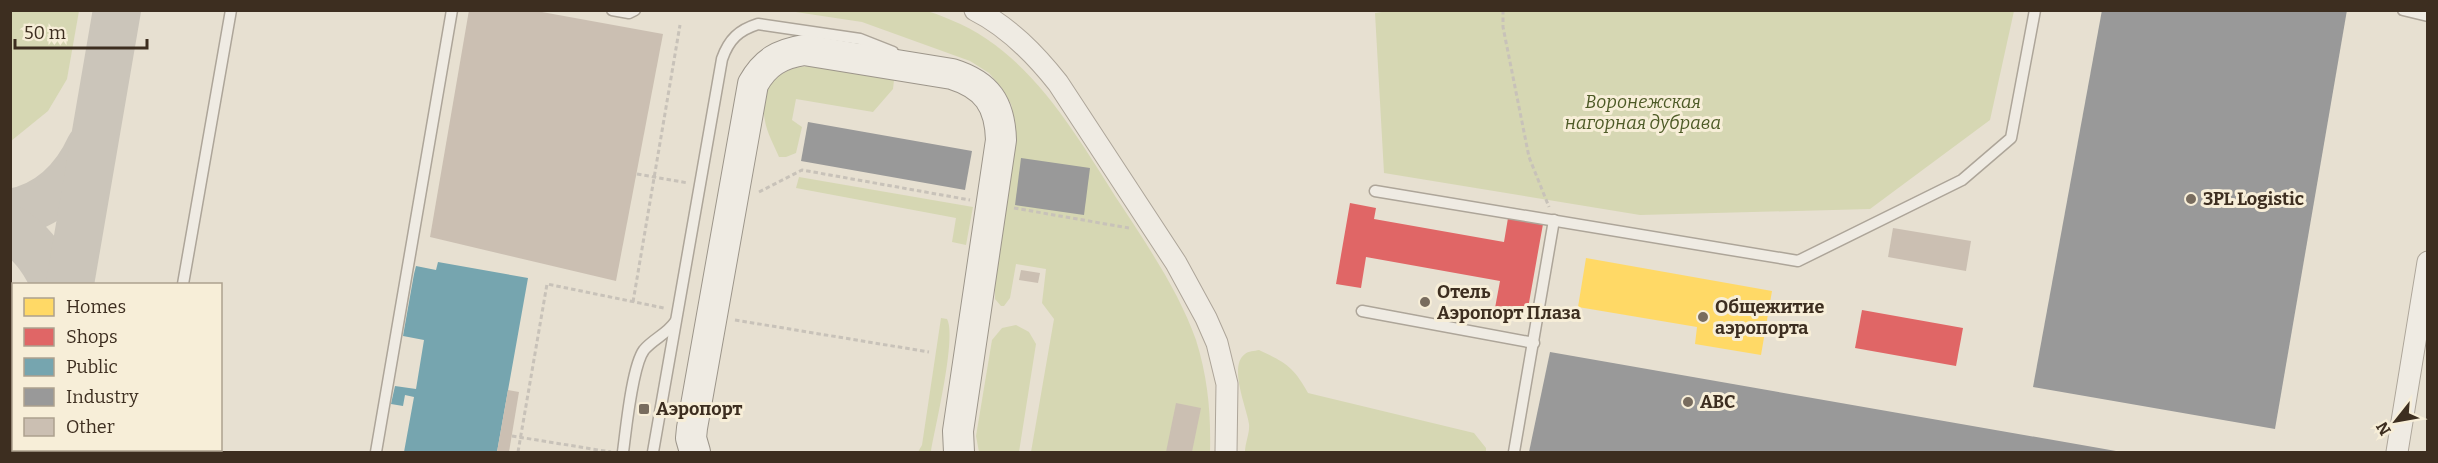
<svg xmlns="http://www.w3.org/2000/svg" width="2438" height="463" font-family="Bitter,serif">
	<rect width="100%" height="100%" fill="#e7e0d1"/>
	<g fill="#d6d7b3">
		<path d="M11,10l68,1 -12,68 -19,32 -37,30z"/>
		<path d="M789,11c42,0 90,-4 132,0 10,0 21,5 30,9 80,32 126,117 170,185 28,43 58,87 75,135 12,38 15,74 14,112h-179l23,-133 -12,-16 4,-34 -30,-5 -6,34 -6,8h-3l-6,-7v-36l21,-125 -1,-17 -4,-17 -9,-16 -13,-15 -19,-12 -108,-39z"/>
		<path d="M1389,11v-1l625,1 -24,109 -120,89 -230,6 -256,-42 -9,-160z"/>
		<path d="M809,66l85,14 -1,9 -20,23 -77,-13 -4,21 10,7 -6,26 -10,4h-7c-5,-12 -12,-24 -14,-36 -7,-33 13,-53 44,-55z"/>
		<path d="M799,177l174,30 -7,38 -14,-3 4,-24 -160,-30z"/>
		<path d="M941,318l6,1c10,18 -12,108 -16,133h-13l4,-7z"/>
		<path d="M1016,325l13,7 7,12 -17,108h-40l-3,-16 16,-96 10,-12z"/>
		<path d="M1259,350c26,12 35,17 49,43l166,40 12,15v4h-241c0,-9 5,-19 4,-28 -2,-16 -21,-58 -4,-70 3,-3 10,-3 14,-4z"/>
	</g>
	<path fill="#ffd966" d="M1586,258l186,33 -11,64 -66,-11 2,-17 -119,-20z"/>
	<g fill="#e06666">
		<path d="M1350,203l26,5 -2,11 130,23 4,-24 35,6 -16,90 -32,-6 5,-27 -134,-24 -5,31 -25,-4z"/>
		<path d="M1862,310l101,18 -7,38 -101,-18z"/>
	</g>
	<path fill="#76a5af" d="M438,262l90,16 -31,174h-93l10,-55 -9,-2 -2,11 -12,-2 4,-18 21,3 8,-49 -21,-4 11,-62 2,-8 20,4z"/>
	<g fill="#999">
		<path d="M2102,10h245l-72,419 -242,-42z"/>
		<path d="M808,122l164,29 -7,39 -164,-29z"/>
		<path d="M1021,158l69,10 -6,47 -69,-10z"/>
		<path d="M1550,352l566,99v1h-587z"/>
	</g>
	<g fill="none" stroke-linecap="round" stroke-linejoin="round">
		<g stroke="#cbc5ba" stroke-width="48">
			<path d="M10,213c38,-6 65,-33 80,-66"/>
			<path d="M10,229c21,12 36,34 45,55"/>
			<path d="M70,284l47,-274"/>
			<path d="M39,452v-2"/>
		</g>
	</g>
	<g fill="#cbbfb2">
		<path d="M469,10h62l132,24 -47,247 -186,-44z"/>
		<path d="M1893,228l78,13 -5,30 -78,-14z"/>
		<path d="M1021,270l19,3 -2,10 -19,-3z"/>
		<path d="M508,390l11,2 -10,60h-12z"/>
		<path d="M1176,403l25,5 -9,44h-26z"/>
	</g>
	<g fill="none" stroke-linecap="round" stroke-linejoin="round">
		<g stroke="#ada599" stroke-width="13">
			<g id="lane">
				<path d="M612,10l17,3 6,-3"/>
				<path d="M2403,10l25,6"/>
				<path d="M1375,191l423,70 164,-81 49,-42 24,-128"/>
				<path d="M183,284l48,-274"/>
				<path d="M1362,311l172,32"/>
				<path d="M10,410l4,-2"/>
				<path d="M153,452l1,-2"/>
				<path d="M376,452l76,-442"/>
				<path d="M623,452c3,-22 9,-86 21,-102 9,-11 23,-16 31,-28"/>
				<path d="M653,452l69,-393c7,-20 17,-29 36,-35l102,15 33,13"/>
				<path d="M1514,452l40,-232"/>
			</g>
		</g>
		<g stroke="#ada599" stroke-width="23">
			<g id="street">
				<path d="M975,10c34,17 60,44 83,73l118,180 30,55 11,25 10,41 -1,68"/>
				<path d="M2397,452l31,-190"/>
			</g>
		</g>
		<g stroke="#9c958a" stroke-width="32">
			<path id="secondary" d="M695,452l-4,-14 1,-10 61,-344c12,-22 27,-30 51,-34l148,24c35,11 48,30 49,66l-43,291 1,21"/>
		</g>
		<g stroke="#c8c2b9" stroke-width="3" stroke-dasharray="4.5 3" stroke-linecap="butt">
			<path d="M1503,10v17l26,130 20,50"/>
			<path d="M637,174l51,9"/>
			<path d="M759,192l43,-22 168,30"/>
			<path d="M1014,208l115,20"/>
			<path d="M633,302l47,-277"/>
			<path d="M735,320l194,32"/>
			<path d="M512,436l99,16"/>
			<path d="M518,452l29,-168 117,24"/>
		</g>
		<use href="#lane" stroke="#efebe3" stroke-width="10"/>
		<use href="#street" stroke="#efebe3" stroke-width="21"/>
		<use href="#secondary" stroke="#efebe3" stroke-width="30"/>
	</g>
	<g fill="#786c5e" stroke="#f7eed8" stroke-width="2">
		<circle cx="2191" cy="199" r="6"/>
		<circle cx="1425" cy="302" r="6"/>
		<circle cx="1703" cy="317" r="6"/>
		<circle cx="1688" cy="402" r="6"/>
		<rect x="638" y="403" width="12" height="12" rx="3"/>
	</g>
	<g text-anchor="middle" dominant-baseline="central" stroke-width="6" stroke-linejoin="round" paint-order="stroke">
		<g font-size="18" font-style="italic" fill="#4d5a26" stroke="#f7eed8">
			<text x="1643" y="102">Воронежская<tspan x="1643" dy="21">нагорная дубрава</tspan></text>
		</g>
		<g font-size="18" font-weight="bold" fill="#3d2e20" stroke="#f7eed8" text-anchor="start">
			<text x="2203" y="199">3PL Logistic</text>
			<text x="1437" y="292">Отель<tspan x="1437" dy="21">Аэропорт Плаза</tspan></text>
			<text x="1715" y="307">Общежитие<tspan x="1715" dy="21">аэропорта</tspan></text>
			<text x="1700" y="402">ABC</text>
			<text x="656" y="409">Аэропорт</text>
		</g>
	</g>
	<rect width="2438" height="463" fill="none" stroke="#3d2e20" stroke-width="24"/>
	<rect x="12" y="283" width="210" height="168" fill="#f7eed8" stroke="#ada18e" stroke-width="1.5"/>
	<rect x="24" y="298" width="30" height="18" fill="#ffd966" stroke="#ada18e" stroke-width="1.5"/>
	<text x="66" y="313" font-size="18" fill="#3d2e20">Homes</text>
	<rect x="24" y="328" width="30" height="18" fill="#e06666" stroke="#ada18e" stroke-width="1.5"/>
	<text x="66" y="343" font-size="18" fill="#3d2e20">Shops</text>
	<rect x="24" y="358" width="30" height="18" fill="#76a5af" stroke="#ada18e" stroke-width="1.5"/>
	<text x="66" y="373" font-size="18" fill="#3d2e20">Public</text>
	<rect x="24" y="388" width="30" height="18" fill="#999999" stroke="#ada18e" stroke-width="1.5"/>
	<text x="66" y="403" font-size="18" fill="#3d2e20">Industry</text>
	<rect x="24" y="418" width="30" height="18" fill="#cbbfb2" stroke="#ada18e" stroke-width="1.5"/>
	<text x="66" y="433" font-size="18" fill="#3d2e20">Other</text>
	<g transform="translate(2396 421) rotate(239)" stroke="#f7eed8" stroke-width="4.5" paint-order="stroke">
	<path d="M0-4.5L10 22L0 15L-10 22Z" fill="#3d2e20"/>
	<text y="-9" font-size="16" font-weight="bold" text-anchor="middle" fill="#3d2e20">N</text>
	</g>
	<path d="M15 39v9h132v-9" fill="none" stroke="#3d2e20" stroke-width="3"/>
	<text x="24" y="39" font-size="18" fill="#3d2e20" stroke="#f7eed8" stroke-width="4.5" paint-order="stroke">50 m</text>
</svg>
